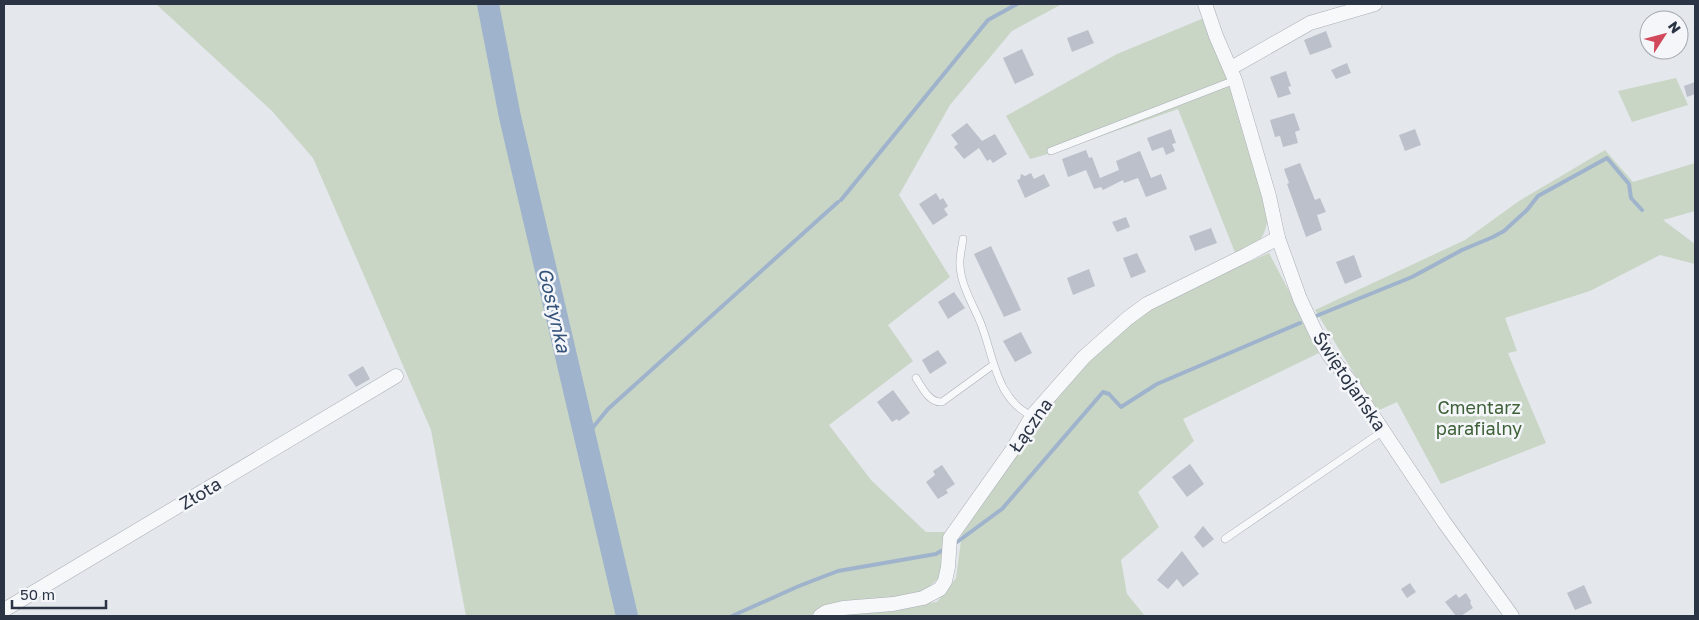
<svg xmlns="http://www.w3.org/2000/svg" width="1699" height="620" font-family="'Golos Text',sans-serif">
	<rect width="100%" height="100%" fill="#e4e7ec"/>
	<g fill="#c9d6c5">
		<path d="M156,4h906l-50,27 -62,74 -51,90 51,82 -62,48 25,36 -84,64 42,55 55,52h20l-6,45 -16,14 -20,6 -74,7 -20,12h-344l-35,-186 -118,-272 -41,-47z"/>
		<path d="M1204,18l28,72 36,128c-5,25 -10,26 -32,37l-58,-146 -116,41 -32,9 -24,-43 111,-62z"/>
		<path d="M1676,78l12,27 -56,17 -14,-31z"/>
		<path d="M1605,150l28,32 62,-19v48l-32,9 32,24v20l-35,-9 -70,36 -85,27 12,33 -9,2 38,90 -105,41 -44,-82 -20,9 -62,-101 150,-70 54,-39z"/>
		<path d="M1269,253l52,99 -138,67 11,22 -56,51 21,35 -38,33 6,34 18,22h-315l3,-2 104,-12 19,-24 6,-45 76,-118 82,-85 41,-29z"/>
	</g>
	<g fill="none" stroke-linecap="round" stroke-linejoin="round">
		<g stroke="#9fb4cc" stroke-width="4">
			<path d="M841,200l147,-180 29,-16"/>
			<path d="M1316,316l96,-39 50,-27 31,-13 11,-6 23,-21 11,-14 69,-38 22,26 2,14 11,12"/>
			<path d="M585,437l23,-28 230,-207"/>
			<path d="M957,542l45,-33 101,-117 6,2 12,13 36,-23 143,-61"/>
			<path d="M732,616l67,-30 39,-15 98,-17 5,-3"/>
		</g>
		<path stroke="#9fb4cc" stroke-width="22" d="M488,4l22,113 117,499"/>
	</g>
	<g fill="#bbc0ca">
		<path d="M1088,30l6,13 -22,9 -5,-14z"/>
		<path d="M1326,31l6,16 -22,8 -6,-15z"/>
		<path d="M1022,49l12,26 -19,9 -12,-26z"/>
		<path d="M1347,63l4,10 -15,6 -5,-9z"/>
		<path d="M1286,71l5,15 -3,1 3,7 -13,4 -8,-21z"/>
		<path d="M1695,82v12l-8,3 -3,-11z"/>
		<path d="M1294,113l6,17 -5,2 3,11 -15,4 -3,-11 -5,1 -5,-17z"/>
		<path d="M967,123l15,18 13,-7 12,20 -14,9 -3,-4 -3,2 -8,-13 -15,11 -10,-12 4,-3 -7,-9z"/>
		<path d="M1171,129l5,14 -4,1 3,7 -9,4 -3,-8 -11,4 -5,-13z"/>
		<path d="M1415,129l6,16 -16,6 -6,-16z"/>
		<path d="M1086,150l3,8 3,-1 8,21 19,-8 -3,-9 24,-10 11,27 10,-4 6,15 -21,8 -8,-19 -14,5 -1,-3 -20,10 -2,-3 -7,2 -8,-19 -18,7 -6,-18z"/>
		<path d="M1300,163l15,37 5,-2 6,14 -9,3 5,15 -16,7 -19,-53 2,-1 -5,-14z"/>
		<path d="M1031,173l3,6 10,-5 6,12 -25,12 -8,-18 3,-1 1,-5 4,2z"/>
		<path d="M936,193l4,7 3,-2 5,8 -4,3 4,6 -15,10 -14,-21z"/>
		<path d="M1126,217l4,10 -13,5 -5,-10z"/>
		<path d="M1211,228l6,15 -22,8 -6,-15z"/>
		<path d="M991,246l30,64 -17,7 -30,-63z"/>
		<path d="M1137,253l9,19 -15,6 -8,-20z"/>
		<path d="M1354,255l8,22 -17,7 -9,-22z"/>
		<path d="M1089,269l6,17 -22,9 -6,-17z"/>
		<path d="M954,292l11,16 -17,11 -10,-17z"/>
		<path d="M1021,332l11,21 -17,9 -12,-21z"/>
		<path d="M938,350l9,13 -17,11 -8,-14z"/>
		<path d="M363,366l7,13 -14,8 -8,-12z"/>
		<path d="M893,390l17,23 -11,8 -2,-2 -5,3 -15,-20z"/>
		<path d="M1190,464l14,20 -17,13 -15,-20z"/>
		<path d="M942,465l13,19 -9,6 2,3 -10,6 -12,-17 9,-7 -2,-4z"/>
		<path d="M1203,526l11,13 -11,9 -9,-11z"/>
		<path d="M1182,551l17,23 -16,13 -6,-8 -9,10 -11,-9z"/>
		<path d="M1410,583l6,9 -9,6 -6,-9z"/>
		<path d="M1584,585l8,18 -17,7 -8,-17z"/>
		<path d="M1466,593l5,8 -1,2 3,5 -12,8h-5l-11,-14 11,-8 3,4z"/>
	</g>
	<g fill="none" stroke-linecap="round" stroke-linejoin="round">
		<g stroke="#a9aeb7" stroke-width="8">
			<g id="service">
				<path d="M1051,151l184,-71"/>
				<path d="M963,239c-1,9 -4,18 -3,27 1,20 14,40 21,58 13,33 15,75 51,92"/>
				<path d="M916,378c6,9 13,25 26,24l51,-37"/>
				<path d="M1225,539l158,-108"/>
			</g>
		</g>
		<g stroke="#a9aeb7" stroke-width="15">
			<g id="minor">
				<path d="M1205,4l11,32 19,44 34,116 9,42 22,61 17,36 12,20 20,25 95,142 68,94"/>
				<path d="M1231,68l79,-45 65,-19"/>
				<path d="M4,610l392,-234"/>
				<path d="M820,616l6,-4 17,-4 50,-4 30,-6 17,-9 5,-8 3,-14 2,-29 63,-89 19,-33 52,-59 44,-39 19,-14 99,-49 32,-17"/>
			</g>
		</g>
		<use href="#service" stroke="#f7f8fa" stroke-width="7"/>
		<use href="#minor" stroke="#f7f8fa" stroke-width="14"/>
	</g>
	<g text-anchor="middle" dominant-baseline="central" stroke-width="5" stroke-linejoin="round" paint-order="stroke">
		<g font-size="18" fill="#2b3445" stroke="#f4f6f9">
			<text transform="translate(1350 381) rotate(56)">Świętojańska</text>
			<text transform="translate(1030 425) rotate(-55)">Łączna</text>
			<text transform="translate(200 493) rotate(-31)">Złota</text>
		</g>
		<g font-size="18" fill="#3f6138" stroke="#f4f6f9">
			<text x="1479" y="407">Cmentarz<tspan x="1479" dy="21">parafialny</tspan></text>
		</g>
		<g font-size="19" font-style="italic" fill="#34527a" stroke="#f4f6f9">
			<text transform="translate(555 310) rotate(77)">Gostynka</text>
		</g>
	</g>
	<rect width="1699" height="620" fill="none" stroke="#2b3445" stroke-width="10"/>
	<g transform="translate(1664 35) rotate(54)"><circle r="24" fill="#f4f6f9" stroke="#a4a8b1"/>
	<path d="M0-4L9 19L0 12L-9 19Z" fill="#d1495b"/>
	<text y="-8" font-size="14" font-weight="bold" text-anchor="middle" fill="#2b3445">N</text>
	</g>
	<path d="M12 600v8h94v-8" fill="none" stroke="#2b3445" stroke-width="2.5"/>
	<text x="20" y="600" font-size="15" fill="#2b3445" stroke="#f4f6f9" stroke-width="4" paint-order="stroke">50 m</text>
</svg>
